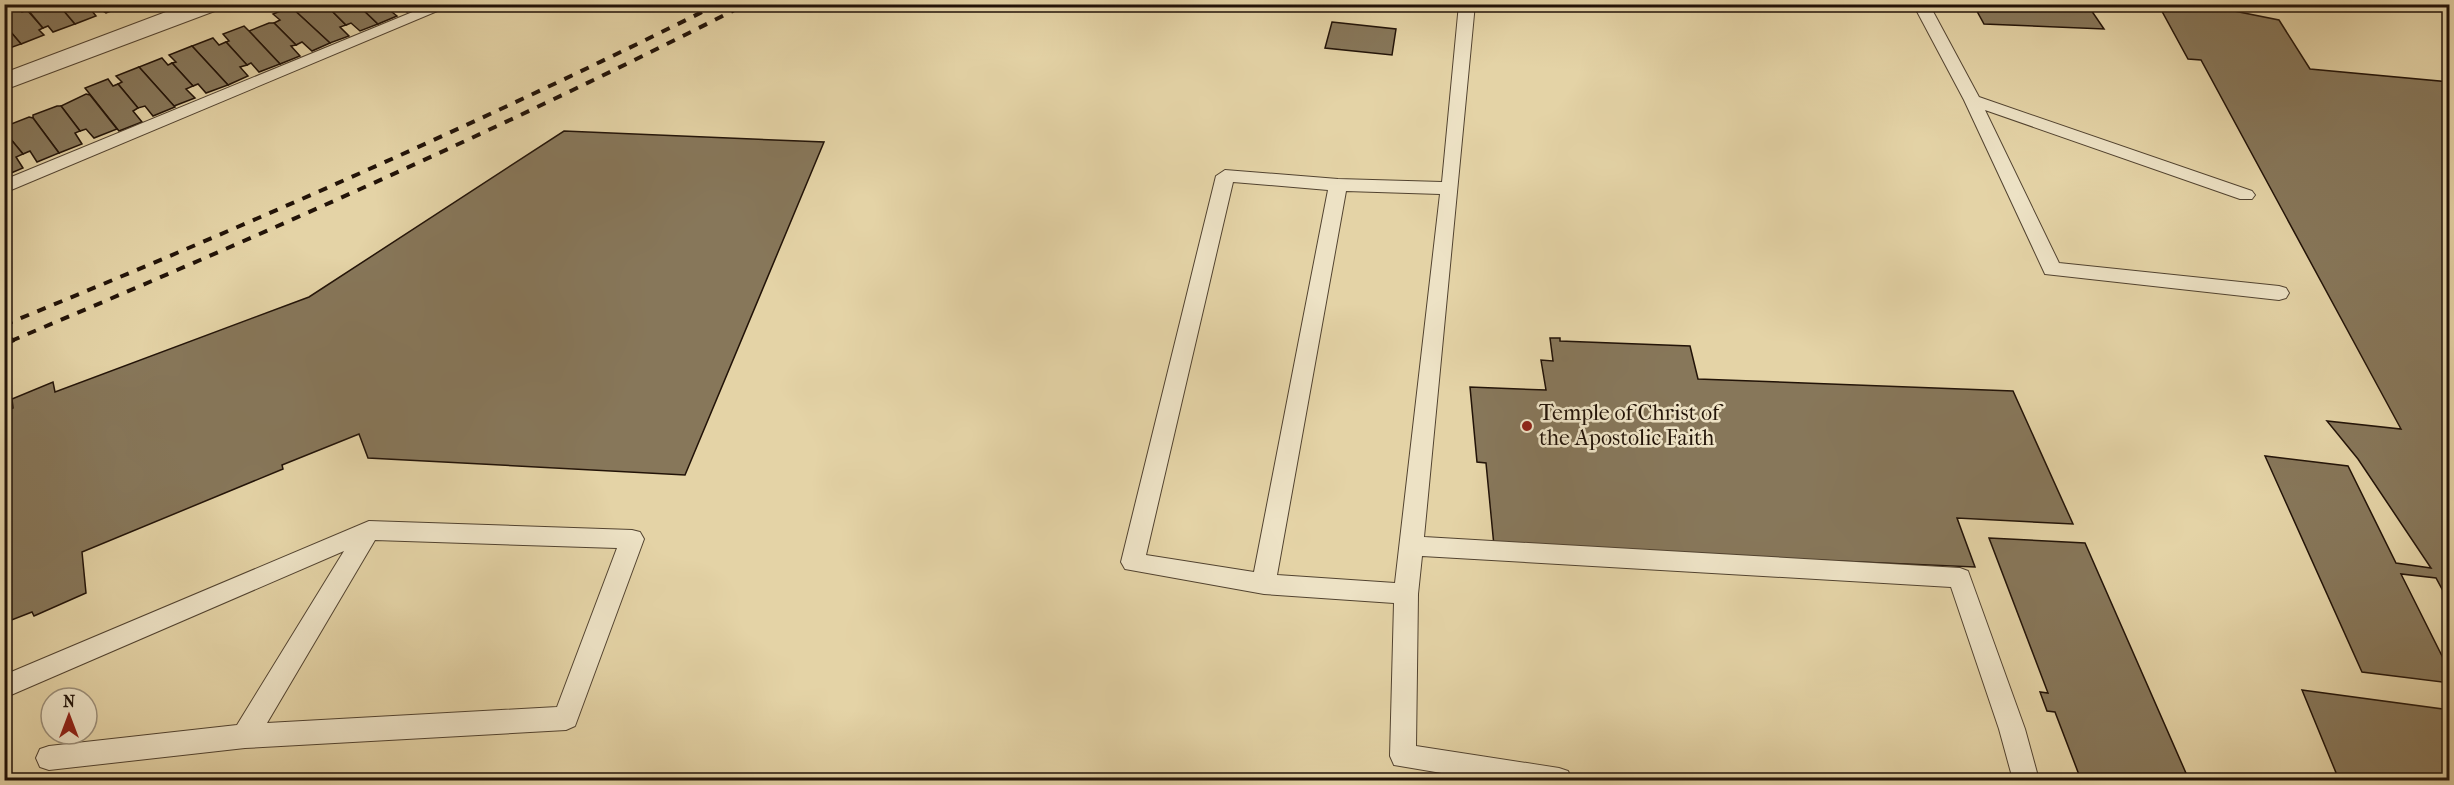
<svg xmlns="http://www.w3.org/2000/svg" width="2454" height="785" font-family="'IM FELL French Canon',serif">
	<rect width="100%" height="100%" fill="#e4d3a6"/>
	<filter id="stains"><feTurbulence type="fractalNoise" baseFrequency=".00333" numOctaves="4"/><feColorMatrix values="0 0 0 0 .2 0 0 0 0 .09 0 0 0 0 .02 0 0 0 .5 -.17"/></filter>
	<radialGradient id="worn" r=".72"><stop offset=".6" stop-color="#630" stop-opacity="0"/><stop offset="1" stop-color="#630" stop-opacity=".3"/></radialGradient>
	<g fill="#87775a" stroke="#221308" stroke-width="1.5">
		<path d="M15,4l7,8 5,-2 16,18 -4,2 5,5 -23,9 -17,-20v-19z"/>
		<path d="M23,4h35l17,20 -22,8 -5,-6 -5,2z"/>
		<path d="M58,4h34l4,5 -4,2 4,5 -21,8z"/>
		<path d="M92,4h34l1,1 -21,8z"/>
		<path d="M299,4h26l21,21 -6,2 9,9 -19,7 -39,-36z"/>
		<path d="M325,4h32l21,20 -18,7 -9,-8 -5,2z"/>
		<path d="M357,4h34l-4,4 10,8 -19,8z"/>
		<path d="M399,4h25l1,2 -18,6z"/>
		<path d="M1973,4h114l17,25 -120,-5z"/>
		<path d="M2158,4h41l80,16 31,49 140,13v522l-14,-26 -35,-4 49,98v11l-88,-11 -97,-216 83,10 48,97 35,5 -73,-109 -31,-38 74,8 -200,-369 -13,-1z"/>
		<path d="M291,7l39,36 -18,8 -10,-9 -6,3 -22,-22 6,-3 -7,-6z"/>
		<path d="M1332,22l64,7 -4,26 -67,-7z"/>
		<path d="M269,23h5l22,22 -5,1 9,10 -20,8 -31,-33z"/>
		<path d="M4,24l17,20 -17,6z"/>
		<path d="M244,26l5,5 31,33 -21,8 -8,-9 -4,2 -21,-23 3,-1 -6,-7z"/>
		<path d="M213,38l6,7 7,-3 21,23 -7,2 8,9 -20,9 -36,-39z"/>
		<path d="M192,46l36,39 -22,8 -8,-9 -5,2 -21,-23 4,-1 -7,-7z"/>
		<path d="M162,58l6,7 4,-2 21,23 -7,3 9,9 -21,8 -35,-39z"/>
		<path d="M139,67l35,39 1,1 -22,9 -8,-10 -7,2 -20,-24 4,-2 -6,-6z"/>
		<path d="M108,79l5,7 5,-2 20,24 -5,3 9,11 -23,9 -34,-43z"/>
		<path d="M86,94l4,1 27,34 -23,9 -8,-9 -6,2 -19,-25z"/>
		<path d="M57,106h4l19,25 -5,2 7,11 -23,9 -26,-35v-3z"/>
		<path d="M29,117l4,1 26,35 -22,9 -7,-11 -7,3 -19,-23 2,-5z"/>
		<path d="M4,131l19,23 -7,3 7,11 -19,8z"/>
		<path d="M564,131l260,11 -139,333 -317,-17 -9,-24 -77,31 1,4 -201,83 4,41 -52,23 -2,-4 -28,11v-212l9,-3 -1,-9 41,-17 2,10 254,-95z"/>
		<path d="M1550,338h10v3l130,5 8,33 315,12 60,133 -116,-6 18,49 -481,-21 -8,-83 -9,-1 -7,-75 76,3 -5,-30 12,1z"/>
		<path d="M1989,538l96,5 104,237h-108l-26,-68 -8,-1 -7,-19 8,1z"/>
		<path d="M2302,690l148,20v70h-111z"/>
	</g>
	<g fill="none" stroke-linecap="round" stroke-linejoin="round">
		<g stroke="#524330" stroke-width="2">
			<g id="lane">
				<path d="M432,4h22l-450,189v-13z"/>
				<path d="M1459,4h16l-51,533 536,31 8,3 57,158 14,51h-26l-14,-51 -48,-142 -529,-31 -4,38 -2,152 143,22 9,3 4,9h-89l-89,-15 -4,-9 4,-153 -130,-9 -139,-25 -4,-7 95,-386 9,-6 113,9 104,3zM1233,182l95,8 -74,382 -108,-17zM1346,191l94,3 -45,389 -118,-8z"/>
				<path d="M1913,4h16l50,93 273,94 3,4 -3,4h-12l-255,-89 74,153 220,23 7,2 3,5 -3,5 -7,2 -234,-26 -81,-174z"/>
				<path d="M369,521l263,9 8,2 4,7 -69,187 -9,4 -321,18 -196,22 -9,-3 -4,-9 4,-9 9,-3 188,-21 107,-174 -340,147v-23zM375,540l242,8 -60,159 -290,16z"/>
			</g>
		</g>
		<g stroke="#524330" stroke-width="2">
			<path id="street" d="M187,4h36l-3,5 -216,81v-17z"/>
		</g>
		<use href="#lane" fill="#ede2c5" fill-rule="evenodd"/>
		<use href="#street" fill="#ede2c5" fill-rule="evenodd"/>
		<g stroke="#221308" stroke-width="4" stroke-dasharray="9 9" stroke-linecap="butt">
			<path d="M4,325c242,-99 481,-204 714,-321"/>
			<path d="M11,341c249,-105 495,-214 735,-337"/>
		</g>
		<path stroke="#221308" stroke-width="5" stroke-dasharray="11 11" stroke-linecap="butt" d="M4,344l11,-5"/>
	</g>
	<circle fill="#8f2418" stroke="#ede2c5" stroke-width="2" cx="1527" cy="426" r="6"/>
	<g text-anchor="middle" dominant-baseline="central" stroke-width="5" stroke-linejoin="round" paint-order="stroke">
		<g font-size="22" fill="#221308" stroke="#ede2c5" text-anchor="start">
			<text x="1539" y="413">Temple of Christ of<tspan x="1539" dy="25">the Apostolic Faith</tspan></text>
		</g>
	</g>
	<rect width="2454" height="785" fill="none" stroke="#e4d3a6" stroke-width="24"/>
	<rect x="6" y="6" width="2442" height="773" fill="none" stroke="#221308" stroke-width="3"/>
	<rect x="12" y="12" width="2430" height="761" fill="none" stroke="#221308" stroke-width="1.5"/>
	<g transform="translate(69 716)"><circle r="28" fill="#ede2c5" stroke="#9c8f79" stroke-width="1.5"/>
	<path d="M0-4.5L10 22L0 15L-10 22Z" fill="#8f2418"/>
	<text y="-9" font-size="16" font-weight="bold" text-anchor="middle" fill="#221308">N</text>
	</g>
	<rect width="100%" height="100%" filter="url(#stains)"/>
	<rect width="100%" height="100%" fill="url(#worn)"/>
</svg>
